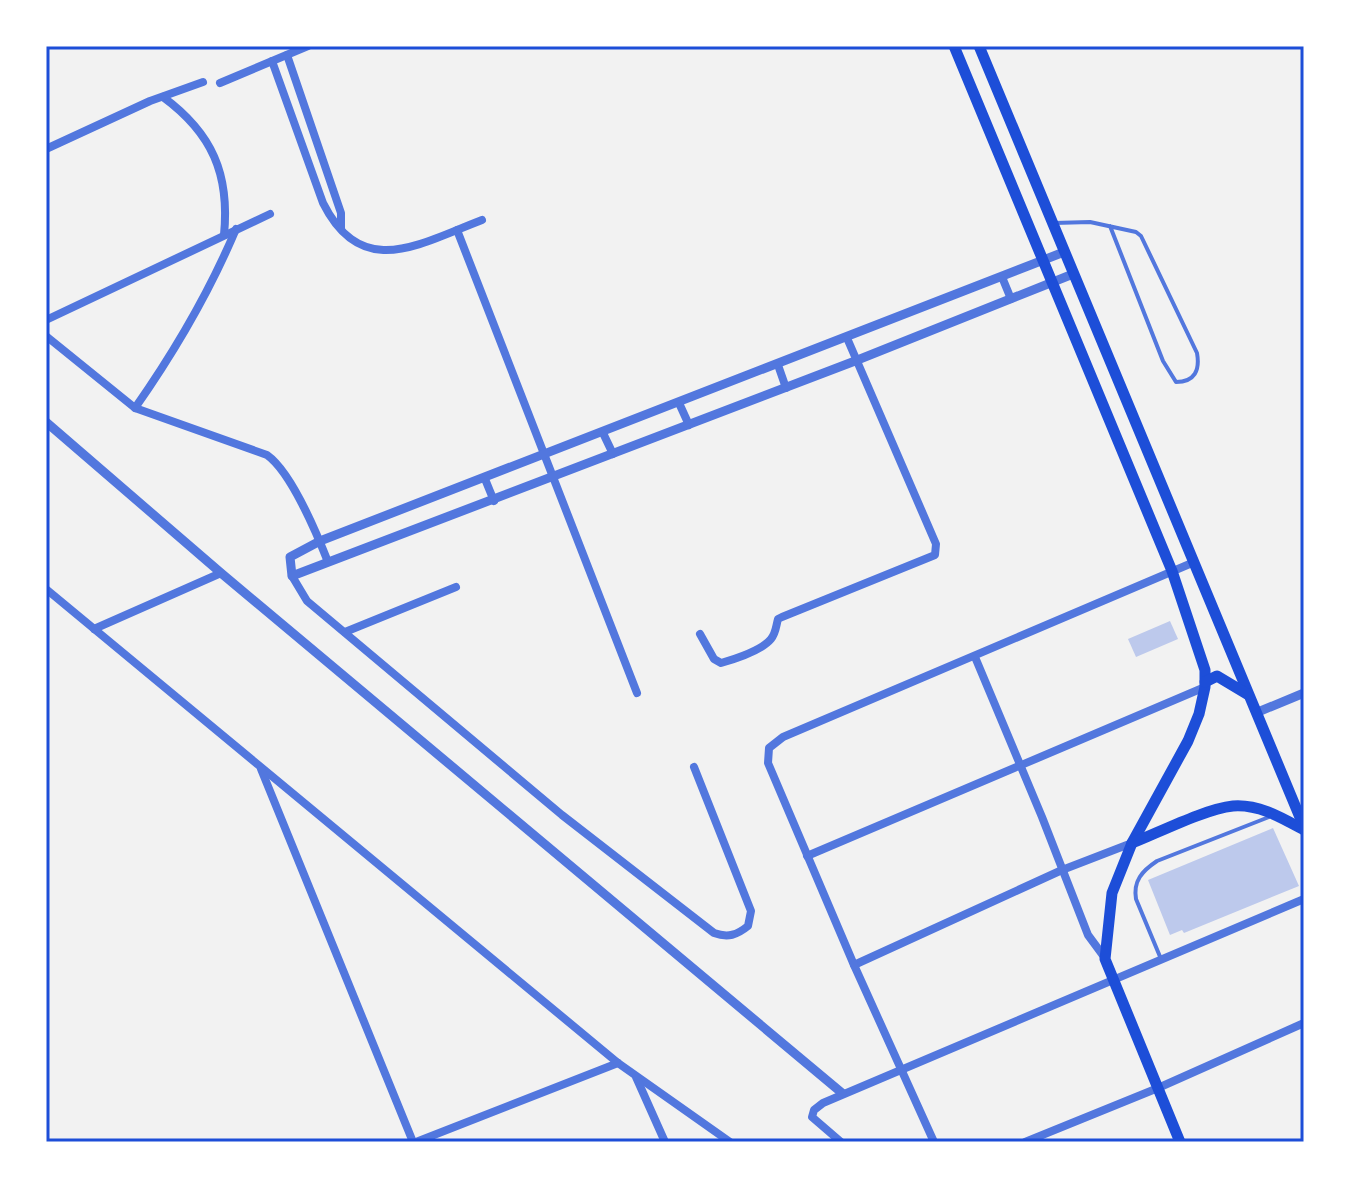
<svg xmlns="http://www.w3.org/2000/svg" width="1350" height="1188" font-family="'Public Sans',sans-serif">
	<rect width="100%" height="100%" fill="#f2f2f2"/>
	<g fill="#bdc9ec">
		<path d="M1170,621l8,18 -42,18 -8,-18z"/>
		<path d="M1273,828l26,58 -115,47 -2,-3 -12,5 -22,-55z"/>
	</g>
	<g fill="none" stroke-linecap="round" stroke-linejoin="round">
		<g stroke="#5277de" stroke-width="4">
			<path d="M1054,223l36,-1 46,10 5,4 56,117c3,17 -2,29 -21,29l-13,-21 -53,-135"/>
			<path d="M1161,959l-25,-60c-3,-18 6,-28 21,-38l112,-44"/>
		</g>
		<g stroke="#5277de" stroke-width="8">
			<path d="M287,55l54,158v15"/>
			<path d="M272,61l51,142c39,78 96,41 159,17"/>
			<path d="M220,83l88,-37"/>
			<path d="M163,97c49,36 67,77 61,138"/>
			<path d="M46,149l104,-48 53,-19"/>
			<path d="M457,230l180,463"/>
			<path d="M1002,277l9,22"/>
			<path d="M46,320l224,-106"/>
			<path d="M46,336l89,72 132,47c24,17 50,79 61,107"/>
			<path d="M778,365l8,23"/>
			<path d="M679,403l10,22"/>
			<path d="M135,408c40,-57 74,-115 101,-179"/>
			<path d="M603,433l10,21"/>
			<path d="M485,479l9,22"/>
			<path d="M292,576l15,25 255,214 152,118c14,5 23,2 34,-7l3,-15 -57,-144"/>
			<path d="M46,589l572,474 112,79"/>
			<path d="M94,629l127,-56"/>
			<path d="M345,632l111,-45"/>
			<path d="M700,634l14,25 7,4c14,-4 41,-13 50,-24 5,-6 5,-13 7,-20l4,-2 153,-62 1,-11 -89,-206"/>
			<path d="M975,657l67,160 46,118 17,23"/>
			<path d="M261,769l152,373"/>
			<path d="M807,856l398,-169"/>
			<path d="M854,965l208,-95 70,-27"/>
			<path d="M636,1077l29,65"/>
			<path d="M416,1142l202,-79"/>
			<path d="M841,1142l-29,-25 2,-7 9,-7 481,-204"/>
			<path d="M934,1142l-80,-177 -86,-202 1,-15 14,-11 409,-174"/>
			<path d="M1025,1142l133,-54 146,-65"/>
		</g>
		<g stroke="#5277de" stroke-width="9">
			<path d="M1064,252l-744,289 -30,16 2,19 563,-215 218,-87"/>
			<path d="M46,422l175,151 621,520"/>
			<path d="M1258,712l46,-19"/>
		</g>
		<g stroke="#1d4ed8" stroke-width="11">
			<path d="M954,46l218,525 33,99v17l-6,27 -11,27 -56,102 -20,50 -7,66 75,183"/>
			<path d="M979,46l325,781"/>
			<path d="M1205,682l12,-6 30,18"/>
			<path d="M1132,843c28,-11 73,-34 101,-37 26,-2 49,12 71,24"/>
		</g>
	</g>
	<rect width="1350" height="1188" fill="none" stroke="#ffffff" stroke-width="96"/>
	<rect x="48" y="48" width="1254" height="1092" fill="none" stroke="#1d4ed8" stroke-width="3"/>
</svg>
